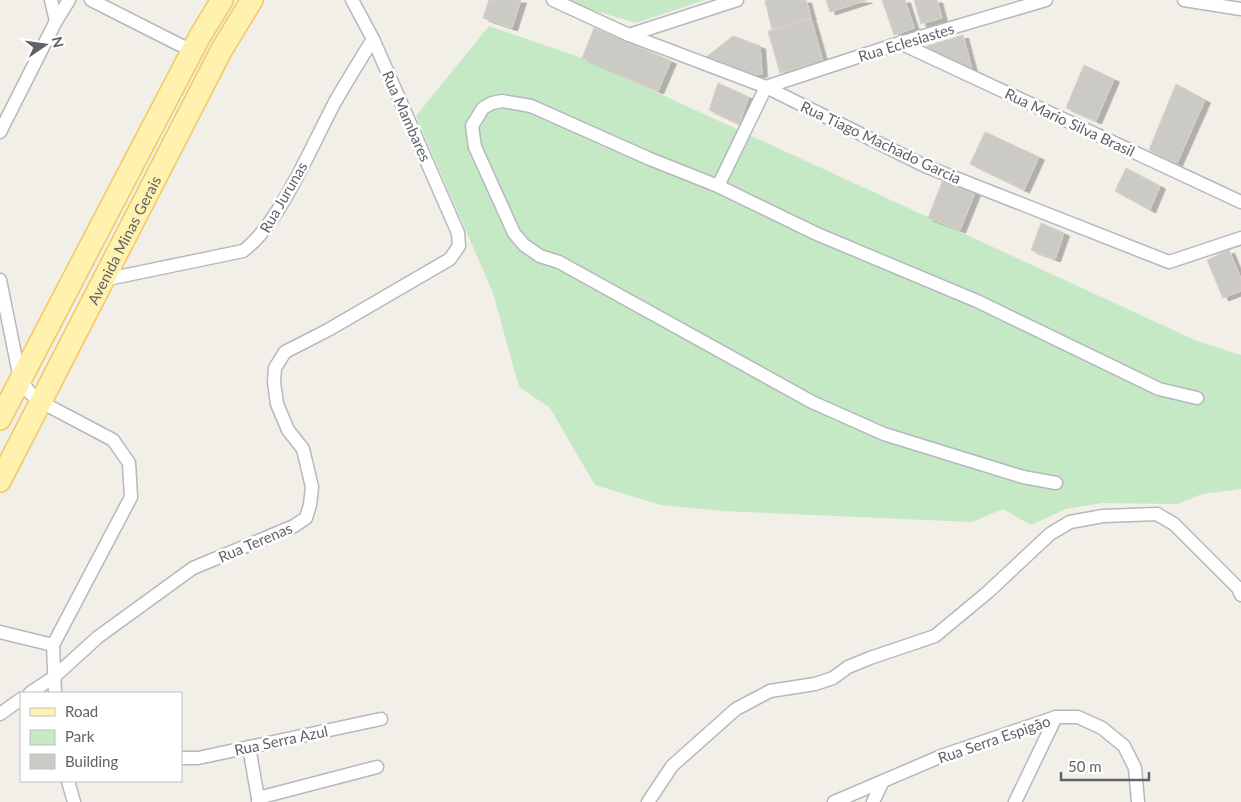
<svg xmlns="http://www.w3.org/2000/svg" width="1241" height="802" font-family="Lato,sans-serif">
	<defs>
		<filter id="shadow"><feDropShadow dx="5.5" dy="3" stdDeviation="0" flood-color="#0004"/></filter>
	</defs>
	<rect width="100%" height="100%" fill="#f1efe8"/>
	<g fill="#c5e8c5">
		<path d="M558,0h147l-69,23z"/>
		<path d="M489,26l93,32 615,283 44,14v134l-39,5 -25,10 -75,-1 -36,6 -35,16 -28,-16 -31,13 -250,-11 -61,-6 -66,-20 -45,-77 -31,-21 -26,-94 -77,-177z"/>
	</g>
	<g fill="#cccac5" stroke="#d6d1c6" filter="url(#shadow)">
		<path d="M489,0h32l-9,28 -29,-10z"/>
		<path d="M770,0h36l5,18 -39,11 -7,-28z"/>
		<path d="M826,0h41l-37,12z"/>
		<path d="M882,0h23l9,28 -20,7z"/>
		<path d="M914,0h23l5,18 -21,6z"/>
		<path d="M811,19l12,42 -43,12 -12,-42z"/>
		<path d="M594,28l77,33 -13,30 -76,-33z"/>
		<path d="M963,35l9,34 -47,-18 2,-5z"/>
		<path d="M733,36l27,10 2,28 -11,1 -45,-18z"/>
		<path d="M1084,65l30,14 -18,42 -30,-13z"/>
		<path d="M718,83l31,14 -10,27 -30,-14z"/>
		<path d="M1176,84l29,16 -28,63 -28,-13z"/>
		<path d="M985,132l54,25 -15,33 -54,-26z"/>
		<path d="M1126,168l34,18 -10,24 -35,-19z"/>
		<path d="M943,180l32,13 -15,37 -32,-12z"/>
		<path d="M1041,223l23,10 -9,26 -24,-9z"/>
		<path d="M1229,250l12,29v12l-18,7 -16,-38z"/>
	</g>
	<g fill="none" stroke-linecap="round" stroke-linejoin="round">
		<g stroke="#b5b8bc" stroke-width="15">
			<g id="street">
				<path d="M51,0l5,21"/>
				<path d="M91,0l101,51"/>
				<path d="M553,0l76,35 137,52 159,79 244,96 72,-24"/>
				<path d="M1184,0l57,9"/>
				<path d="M629,35l108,-35"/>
				<path d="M900,43l341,159"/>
				<path d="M0,132l56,-111 13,-21"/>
				<path d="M718,186l48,-99 134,-44 146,-43"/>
				<path d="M0,280l20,99 10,14 11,9 72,38 16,23 2,34 -78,148"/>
				<path d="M103,280l140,-29c36,-26 70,-108 92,-149 12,-21 25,-42 38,-63"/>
				<path d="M1056,483l-33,-6 -139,-43 -72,-32 -253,-140 -19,-6 -16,-11 -10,-12 -39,-86 -3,-21 11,-18 9,-5 10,-2 29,5 119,53 68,27 99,48 160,67 182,88 38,9"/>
				<path d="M0,632l53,13"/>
				<path d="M53,645l2,48"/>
				<path d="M30,693l24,-16 44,-40 95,-69 101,-42 12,-8 4,-13 2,-18 -9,-38 -15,-19 -11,-26 -3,-22 1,-14 10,-16 43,-22 122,-71 9,-13 -1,-13 -85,-194 -21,-39"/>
				<path d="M0,714l21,-15"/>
				<path d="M249,747l9,51"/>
				<path d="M181,758h17l183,-39"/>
				<path d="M68,781l6,21"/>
				<path d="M258,802v-4l119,-31"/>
				<path d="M648,802l24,-36 64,-57 34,-18 45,-7 18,-6 15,-11 22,-9 65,-22 53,-44 62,-58 20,-12 33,-6 54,-2 17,10 64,64 3,7"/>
				<path d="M834,802l110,-47 112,-38h22l24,11 22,18 11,22 3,34"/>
				<path d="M873,802l9,-19"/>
				<path d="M1015,802l41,-85"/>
			</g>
		</g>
		<g stroke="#f2c960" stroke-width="24">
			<g id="primary">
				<path d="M0,419l200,-383 22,-36"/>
				<path id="s1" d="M0,481l222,-432 30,-49"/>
			</g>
		</g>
		<use href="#street" stroke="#fff" stroke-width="12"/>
		<use href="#primary" stroke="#fff2af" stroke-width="21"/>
	</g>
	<g text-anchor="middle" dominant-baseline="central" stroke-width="5" stroke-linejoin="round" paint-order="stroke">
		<g font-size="15" fill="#5f6368" stroke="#fff">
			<text transform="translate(906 42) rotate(-17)">Rua Eclesiastes</text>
			<text transform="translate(407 116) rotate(66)">Rua Mambares</text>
			<text transform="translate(1070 122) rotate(25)">Rua Mario Silva Brasil</text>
			<text transform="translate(881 142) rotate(25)">Rua Tiago Machado Garcia</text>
			<text transform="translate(283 197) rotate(-60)">Rua Jurunas</text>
			<text stroke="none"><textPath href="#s1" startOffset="271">Avenida Minas Gerais</textPath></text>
			<text transform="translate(255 542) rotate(-23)">Rua Terenas</text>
			<text transform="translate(994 739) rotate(-19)">Rua Serra Espigão</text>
			<text transform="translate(281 740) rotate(-12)">Rua Serra Azul</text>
		</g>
	</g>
	<rect x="20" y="692" width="162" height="90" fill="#ffffff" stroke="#bfc1c3"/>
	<rect x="30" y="708" width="25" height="8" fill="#fff2af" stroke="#bfc1c3"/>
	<text x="65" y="717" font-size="15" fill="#5f6368">Road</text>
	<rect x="30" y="730" width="25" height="15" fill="#c5e8c5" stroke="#bfc1c3"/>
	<text x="65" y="742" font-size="15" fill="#5f6368">Park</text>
	<rect x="30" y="754" width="25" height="15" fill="#cccac5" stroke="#bfc1c3"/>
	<text x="65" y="767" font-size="15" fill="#5f6368">Building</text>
	<g transform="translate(45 45) rotate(77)" stroke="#ffffff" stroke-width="4" paint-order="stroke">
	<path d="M0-4L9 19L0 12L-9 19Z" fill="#5f6368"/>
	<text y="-8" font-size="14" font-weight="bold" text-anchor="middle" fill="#5f6368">N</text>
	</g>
	<path d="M1061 772v8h88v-8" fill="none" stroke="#5f6368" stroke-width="2.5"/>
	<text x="1068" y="772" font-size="15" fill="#5f6368" stroke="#ffffff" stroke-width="4" paint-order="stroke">50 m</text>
</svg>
